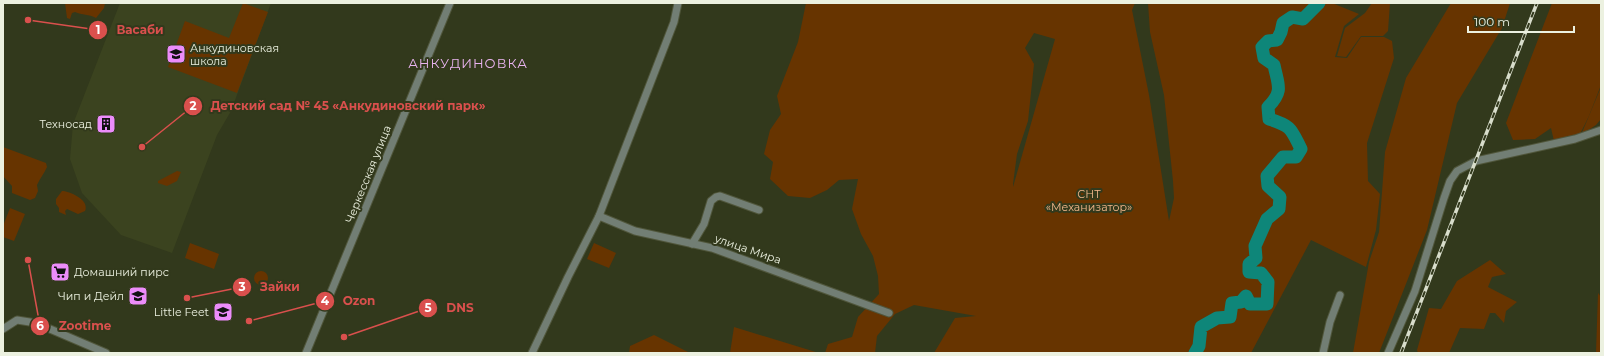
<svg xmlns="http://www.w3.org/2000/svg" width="1604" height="356" font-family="Montserrat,sans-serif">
	<rect width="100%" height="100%" fill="#32391c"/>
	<path fill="#3b431f" d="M120,3h151l-40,108 -14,24 -45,118 -51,-18 -39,-42 -12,-34 3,-35z"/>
	<g fill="#673400" fill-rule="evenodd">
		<path d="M65,3h40l-1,5 -8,10c-7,-4 -14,-3 -21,-6l-3,1 -2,6 -3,-1z"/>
		<path d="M243,3l25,9 -31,81 -69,-26 17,-46 44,17z"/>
		<path d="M806,3h329l-3,7 17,85 20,126 5,-23 -1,-17 -9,-86 -14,-63 -2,-29h168l-14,14 -11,-3 -10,8 -1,9 -5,7 -7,1 -8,6 2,15 10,7 5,27 -10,10v17c21,7 21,10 31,29l-4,5h-12l-16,20v12l12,11 -1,10 -12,9 -12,29 1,12 -7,4v11l13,3 5,6v20h-13l-6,-9 -6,7 -10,2 -2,13h-13l-16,10 -1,20 -7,8h-257l21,-35 21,-2 -62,-11 -19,9 -18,22 -2,17h-50l3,-9 24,-7 6,-20 21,-23 -1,-18 -5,-20 -12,-22 -9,-25 6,-30 -19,1 -12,10 -17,8 -22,-2 -18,-17 3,-17 -9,-8 6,-24 11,-16 -4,-18 21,-54zM1034,33l21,6 -42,148v-3l4,-30 11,-33 6,-57 -9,-16z"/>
		<path d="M1322,3h10l27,11 -15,12 -9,31 12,1 14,-21h23l8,4 2,17 -27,85 1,38 12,13 -4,36 -10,37 -55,-27 -60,113h-54l4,-8 2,-17 14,-9h14l3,-14 7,-1 4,-4 5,6h20v-25l-8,-10 -11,-1v-5l7,-6 -1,-13 12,-26 11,-10 2,-14 -11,-11 -1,-8 14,-18h14l6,-10c-10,-19 -11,-25 -32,-31l-1,-10c16,-17 10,-24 5,-45l-9,-5 -2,-10 4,-6 10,-1c4,-8 6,-16 13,-22l13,2 16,-15z"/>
		<path d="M1372,3h18l-2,28 -5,5h-22l-15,21 -9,-1 8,-28 20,-15z"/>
		<path d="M1451,3h59l-8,25 -45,75 -30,127 -48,123h-26l16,-91 10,-30 6,-80 21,-74z"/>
		<path d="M1552,3h49v82l-12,31 -9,18 -26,7 -3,-13 -16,11 -22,1 -7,-17z"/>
		<path d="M1601,87v32l-5,6 -15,10z"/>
		<path d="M3,147l43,16 1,4c-3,7 -7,11 -10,18l1,6 -3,7 -5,2 -18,-7v-7l-9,-10z"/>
		<path d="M177,171l4,1 -4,9 -10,5 -9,-3v-2z"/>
		<path d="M62,191c7,0 21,7 23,13 1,3 1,5 0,7l-7,3 -11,-5 -2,2 1,4 -7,-3v-4l-3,-4v-5z"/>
		<path d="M10,208l15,6 -11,27 -11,-4v-11z"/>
		<path d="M190,243l29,11 -5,15 -29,-11z"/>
		<path d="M594,243l22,10 -7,15 -22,-9z"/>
		<path d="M1490,260l16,14 -14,3 -4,10 29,15 -11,9 -2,12 -9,-10h-5l-6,16 -24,-1 -11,25h-31l-1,-3 12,-42 12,1 16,-28z"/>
		<circle cx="261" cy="278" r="7"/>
		<path d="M1598,293l3,4v56h-5z"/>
		<path d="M734,327l85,26h-89z"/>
		<path d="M654,335l36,18h-61l1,-7z"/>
	</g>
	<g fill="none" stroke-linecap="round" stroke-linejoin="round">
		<path stroke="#0e8679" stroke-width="13" d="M1195,353l4,-7 2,-19 16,-9 13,-1 2,-14 9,-1 5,-6 4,8h17l1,-22 -7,-9 -12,-1v-8l7,-6 -1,-12 12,-27 12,-10 1,-12 -12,-11 -1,-10 16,-19h13l5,-8c-10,-20 -9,-23 -32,-30l-1,-12c16,-16 10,-22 6,-42l-10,-7 -2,-11 6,-6 9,-1 4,-8 2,-9 9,-6 11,2 16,-16"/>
		<g stroke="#50563b" stroke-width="9">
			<g id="minor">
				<path d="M599,216l36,15 77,17 177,65"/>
				<path d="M692,244l12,-20 7,-23 5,-4 4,-1 39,14"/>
				<path d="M3,329l14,-9 19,3 70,30"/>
				<path d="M306,353l144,-350"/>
				<path d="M532,353l36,-76 31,-61 75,-194 4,-19"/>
				<path d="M1323,353l7,-31 10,-27"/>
				<path d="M1388,353l27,-62 29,-93 6,-17 7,-10 19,-10 99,-22 26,-9"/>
			</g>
		</g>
		<use href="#minor" stroke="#727e74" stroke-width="7"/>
		<g stroke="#d8ddcb" stroke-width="3.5">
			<path id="rail" d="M1401,353l136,-350"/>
		</g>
		<use href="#rail" stroke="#32391c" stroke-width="2" stroke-dasharray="6" stroke-linecap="butt"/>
	</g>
	<defs>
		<g id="school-square" transform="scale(1)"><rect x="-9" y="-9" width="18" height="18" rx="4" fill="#ec8cfa" stroke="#32391c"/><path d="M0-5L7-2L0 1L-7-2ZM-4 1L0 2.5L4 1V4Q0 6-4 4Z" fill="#111"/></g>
		<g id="building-square" transform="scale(1)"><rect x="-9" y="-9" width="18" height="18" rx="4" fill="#ec8cfa" stroke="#32391c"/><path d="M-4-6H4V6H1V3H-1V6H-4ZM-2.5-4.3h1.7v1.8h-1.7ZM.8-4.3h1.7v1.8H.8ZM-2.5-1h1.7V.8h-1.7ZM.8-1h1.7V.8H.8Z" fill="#111"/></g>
		<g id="supermarket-square" transform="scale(1)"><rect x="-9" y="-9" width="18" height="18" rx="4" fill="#ec8cfa" stroke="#32391c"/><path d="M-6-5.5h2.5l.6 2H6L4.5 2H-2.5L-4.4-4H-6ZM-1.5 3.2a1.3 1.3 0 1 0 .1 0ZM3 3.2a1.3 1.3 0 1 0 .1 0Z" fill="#111"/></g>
	</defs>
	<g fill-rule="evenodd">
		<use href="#school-square" x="176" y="54"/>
		<use href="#building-square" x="106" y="124"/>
		<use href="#supermarket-square" x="60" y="272"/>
		<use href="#school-square" x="138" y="296"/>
		<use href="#school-square" x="223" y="312"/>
	</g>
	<g text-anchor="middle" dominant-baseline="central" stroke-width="4" stroke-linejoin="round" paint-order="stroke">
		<g font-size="11" fill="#ecf1e0" stroke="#32391c" text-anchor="end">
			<text x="190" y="48" text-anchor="start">Анкудиновская<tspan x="190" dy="13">школа</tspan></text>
			<text x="92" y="124">Техносад</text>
			<text x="74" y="272" text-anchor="start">Домашний пирс</text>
			<text x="124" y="296">Чип и Дейл</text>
			<text x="209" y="312">Little Feet</text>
		</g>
		<g font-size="11" fill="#ecf1e0" stroke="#32391c">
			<text transform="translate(368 174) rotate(-68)">Черкесская улица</text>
			<text transform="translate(748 249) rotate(19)">улица Мира</text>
		</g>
		<g font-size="11" fill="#f5b98d" stroke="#32391c">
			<text x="1089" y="194">СНТ<tspan x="1089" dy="13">«Механизатор»</tspan></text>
		</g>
		<g font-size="13" letter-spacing="1" fill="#e9b4f0" stroke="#32391c">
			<text x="468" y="63">АНКУДИНОВКА</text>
		</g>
	</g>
	<path fill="none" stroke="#da504d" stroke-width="1.5" d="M28 20L98 30M142 147L193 106M187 298L242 287M249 321L325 301M344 337L428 308M28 260L40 326"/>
	<g fill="#da504d" stroke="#32391c" stroke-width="1.5">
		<circle cx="28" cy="20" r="4"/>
		<circle cx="142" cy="147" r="4"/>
		<circle cx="187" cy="298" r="4"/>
		<circle cx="249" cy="321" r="4"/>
		<circle cx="344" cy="337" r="4"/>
		<circle cx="28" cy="260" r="4"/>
		<circle cx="98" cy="30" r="10"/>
		<circle cx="193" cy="106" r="10"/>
		<circle cx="242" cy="287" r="10"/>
		<circle cx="325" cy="301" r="10"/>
		<circle cx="428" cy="308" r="10"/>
		<circle cx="40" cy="326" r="10"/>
	</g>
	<g font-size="12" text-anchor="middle" font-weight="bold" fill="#fff">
		<text x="98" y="34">1</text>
		<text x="193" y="110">2</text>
		<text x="242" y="291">3</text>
		<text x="325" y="305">4</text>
		<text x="428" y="312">5</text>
		<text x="40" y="330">6</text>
	</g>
	<g font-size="12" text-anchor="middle" font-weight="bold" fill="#da504d" stroke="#32391c" stroke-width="4" stroke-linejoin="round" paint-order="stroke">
		<text x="140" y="34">Васаби</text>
		<text x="348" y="110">Детский сад № 45 «Анкудиновский парк»</text>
		<text x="280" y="291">Зайки</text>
		<text x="359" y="305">Ozon</text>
		<text x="460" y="312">DNS</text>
		<text x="85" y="330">Zootime</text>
	</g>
	<rect width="1604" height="356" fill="none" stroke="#ecf1e0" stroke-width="8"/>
	<path d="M1468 26v6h106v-6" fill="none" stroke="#ecf1e0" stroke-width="2"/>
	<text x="1474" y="26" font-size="12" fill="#ecf1e0" stroke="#32391c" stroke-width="3" paint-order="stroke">100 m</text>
</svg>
